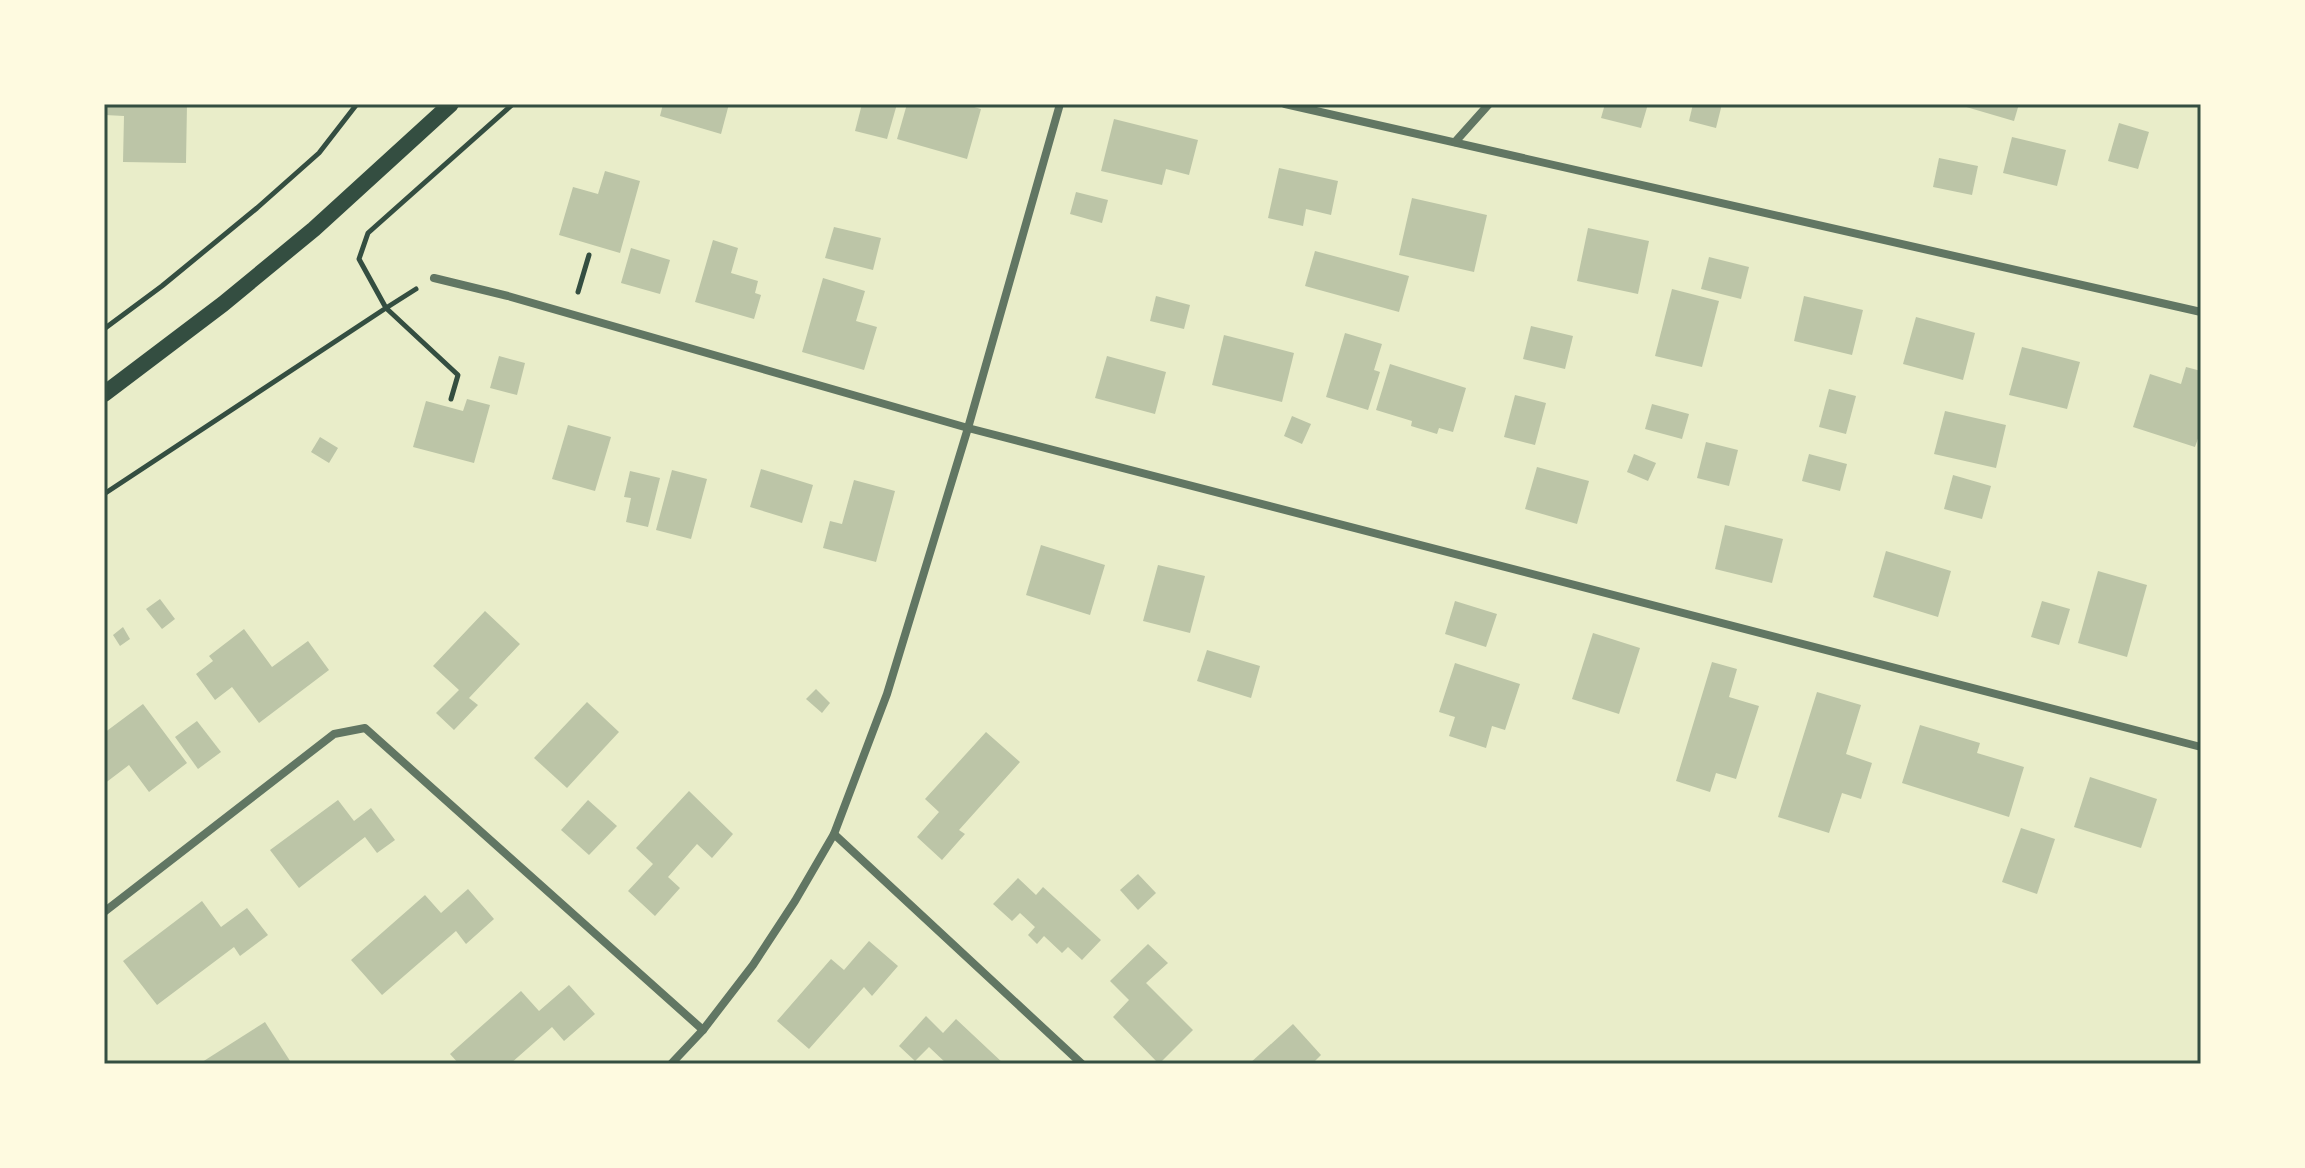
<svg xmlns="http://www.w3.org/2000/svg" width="2305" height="1168" font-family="'PT Sans',sans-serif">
	<rect width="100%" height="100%" fill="#e9edc9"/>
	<g fill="#bcc5a7">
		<path d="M105,104h82l-1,59 -63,-1 1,-46 -19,-1z"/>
		<path d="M663,104h66l-8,30 -61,-18z"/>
		<path d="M862,104h35l-10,35 -32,-8z"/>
		<path d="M907,104h57l17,5 -14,50 -70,-20z"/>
		<path d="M1605,104h43l-7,24 -40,-10z"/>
		<path d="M1693,104h29l-6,24 -27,-7z"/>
		<path d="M1956,104h63l-5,17z"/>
		<path d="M1114,119l84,21 -9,35 -23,-6 -4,16 -61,-14z"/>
		<path d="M2119,123l30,9 -11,37 -30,-8z"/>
		<path d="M2012,137l54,13 -9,36 -54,-13z"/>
		<path d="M1939,158l39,8 -6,29 -39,-8z"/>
		<path d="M1279,168l59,13 -7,34 -25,-6 -3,17 -35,-8z"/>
		<path d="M605,171l35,10 -20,72 -61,-18 14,-48 25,7z"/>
		<path d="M1076,192l32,8 -6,23 -32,-9z"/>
		<path d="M1412,198l75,17 -13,57 -75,-17z"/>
		<path d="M834,227l47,11 -8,32 -48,-12z"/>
		<path d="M1588,228l61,13 -11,53 -61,-13z"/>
		<path d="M713,240l25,8 -7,25 27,8 -3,12 6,2 -7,24 -59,-17z"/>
		<path d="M631,248l39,12 -10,34 -39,-11z"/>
		<path d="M1315,251l94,25 -10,36 -94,-26z"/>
		<path d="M1709,257l40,10 -8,32 -40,-10z"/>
		<path d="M823,278l42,13 -9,30 21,6 -13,43 -62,-18z"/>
		<path d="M1672,289l47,12 -17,66 -47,-11z"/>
		<path d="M1156,296l34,9 -6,24 -34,-8z"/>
		<path d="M1804,296l59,14 -11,45 -58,-14z"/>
		<path d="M1916,317l59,16 -12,47 -60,-16z"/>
		<path d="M1531,326l42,10 -8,33 -42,-10z"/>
		<path d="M1345,333l37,11 -8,26 6,2 -12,38 -42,-13z"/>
		<path d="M1224,335l70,18 -12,49 -70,-17z"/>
		<path d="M2022,347l58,15 -13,47 -58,-14z"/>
		<path d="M499,356l26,7 -8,32 -27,-7z"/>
		<path d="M1107,356l59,16 -11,42 -60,-16z"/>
		<path d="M1390,364l76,24 -13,44 -14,-4 -2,6 -26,-8 1,-5 -36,-11z"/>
		<path d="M2186,367l15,4v59l-6,17 -62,-20 17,-53 31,10z"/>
		<path d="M1829,389l27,7 -10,38 -27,-7z"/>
		<path d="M1515,395l31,8 -11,42 -31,-8z"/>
		<path d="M467,399l23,6 -16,58 -61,-16 13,-46 37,10z"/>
		<path d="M1652,404l37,10 -7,25 -37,-10z"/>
		<path d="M1945,411l61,14 -10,43 -62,-14z"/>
		<path d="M1292,416l19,8 -9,20 -18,-8z"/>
		<path d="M568,425l43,12 -16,54 -43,-12z"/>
		<path d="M320,437l18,11 -9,15 -18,-11z"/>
		<path d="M1706,442l32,8 -9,36 -32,-8z"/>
		<path d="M1634,454l22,9 -8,18 -21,-9z"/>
		<path d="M1809,454l38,10 -7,27 -38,-10z"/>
		<path d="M1537,467l52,14 -12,43 -52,-15z"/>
		<path d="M761,469l52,16 -11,38 -52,-16z"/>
		<path d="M672,470l35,9 -16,60 -35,-9z"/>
		<path d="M630,471l30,7 -12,49 -22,-5 5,-24 -7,-1z"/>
		<path d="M1953,475l38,11 -9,33 -38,-10z"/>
		<path d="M854,480l41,11 -19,71 -53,-14 7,-27 12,3z"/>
		<path d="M1725,525l58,14 -11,44 -57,-14z"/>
		<path d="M1041,545l64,20 -15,50 -64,-20z"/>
		<path d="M1886,551l65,20 -13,46 -65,-20z"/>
		<path d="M1158,565l47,11 -15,57 -47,-12z"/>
		<path d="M2098,571l49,14 -20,72 -49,-14z"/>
		<path d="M160,599l15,20 -13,10 -16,-20z"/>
		<path d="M1455,601l42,13 -11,33 -41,-13z"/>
		<path d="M2042,601l28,8 -11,36 -28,-8z"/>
		<path d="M485,611l35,33 -51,54 9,7 -24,25 -18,-17 23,-23 -26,-24z"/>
		<path d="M123,627l7,12 -10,7 -7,-11z"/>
		<path d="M244,629l28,38 36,-26 21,29 -70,53 -27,-36 -17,13 -19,-26 17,-13 -4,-5z"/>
		<path d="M1593,633l47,15 -21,66 -47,-15z"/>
		<path d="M1207,650l53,16 -9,32 -54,-17z"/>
		<path d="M1712,662l25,7 -8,28 30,9 -23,73 -20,-6 -6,19 -34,-11z"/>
		<path d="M1455,663l65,21 -15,46 -13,-4 -6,22 -37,-12 6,-19 -16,-5z"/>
		<path d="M816,689l14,14 -8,10 -16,-14z"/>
		<path d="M1817,692l44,13 -15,49 26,9 -11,36 -19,-6 -13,40 -51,-16z"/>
		<path d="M587,702l32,30 -52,56 -33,-30z"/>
		<path d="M143,704l44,59 -38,29 -20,-27 -25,19v-51z"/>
		<path d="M197,721l24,31 -23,17 -23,-32z"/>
		<path d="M1920,725l60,18 -3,10 47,14 -15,50 -107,-34z"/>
		<path d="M986,732l34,30 -61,68 6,4 -23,26 -25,-23 22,-25 -14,-13z"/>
		<path d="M2090,777l67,22 -16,49 -67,-21z"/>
		<path d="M689,791l44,43 -21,24 -15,-14 -29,33 12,11 -25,28 -27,-25 25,-27 -17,-16z"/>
		<path d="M338,800l16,21 17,-13 24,32 -18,13 -12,-16 -66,51 -29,-38z"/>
		<path d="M588,800l29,26 -28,29 -28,-25z"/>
		<path d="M2021,828l34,11 -18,55 -35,-12z"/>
		<path d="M1138,874l18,19 -18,17 -18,-20z"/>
		<path d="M1018,878l18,17 7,-8 58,53 -19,20 -14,-13 -6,6 -18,-17 -7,8 -9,-9 7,-8 -15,-14 -8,8 -19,-17z"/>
		<path d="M468,889l26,30 -28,25 -10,-13 -74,64 -31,-35 74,-65 16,18z"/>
		<path d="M202,901l19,26 26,-19 21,27 -28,21 -6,-9 -77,58 -34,-44z"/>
		<path d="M869,941l29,25 -26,30 -8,-9 -55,62 -32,-28 54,-62 13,11z"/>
		<path d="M1148,944l20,19 -22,20 47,47 -34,34 -46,-47 16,-17 -19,-19z"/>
		<path d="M569,985l26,29 -31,27 -12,-14 -42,37h-51l-9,-10 71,-63 18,20z"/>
		<path d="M926,1016l17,17 13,-14 48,45h-57l-18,-17 -14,14 -16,-15z"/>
		<path d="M265,1022l27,42h-93z"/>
		<path d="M1293,1024l28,31 -9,9h-63z"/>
	</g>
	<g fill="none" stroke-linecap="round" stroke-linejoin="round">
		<g stroke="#344e41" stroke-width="5">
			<path d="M416,289l-30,19 72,67 -7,24"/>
			<path d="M578,292l11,-37"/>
			<path d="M104,329l58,-43 95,-78 62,-55 38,-49"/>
			<path d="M104,494l282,-186 -27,-49 9,-26 145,-129"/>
		</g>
		<g stroke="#617663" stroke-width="8">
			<path d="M1285,104l916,208"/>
			<path d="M1455,142l34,-38"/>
			<path d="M434,278l74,18 460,132 1233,319"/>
			<path d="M834,834l248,230"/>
			<path d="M104,912l230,-178 31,-6 338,302"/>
			<path d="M671,1064l32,-34 50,-65 42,-64 39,-67 53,-140 81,-266 92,-324"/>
		</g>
		<path stroke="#344e41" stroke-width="16" d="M104,394l119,-90 91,-75 137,-125"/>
	</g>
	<rect width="2305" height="1168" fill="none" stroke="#fefae0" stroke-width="212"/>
	<rect x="106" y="106" width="2093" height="956" fill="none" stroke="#344e41" stroke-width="3"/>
</svg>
